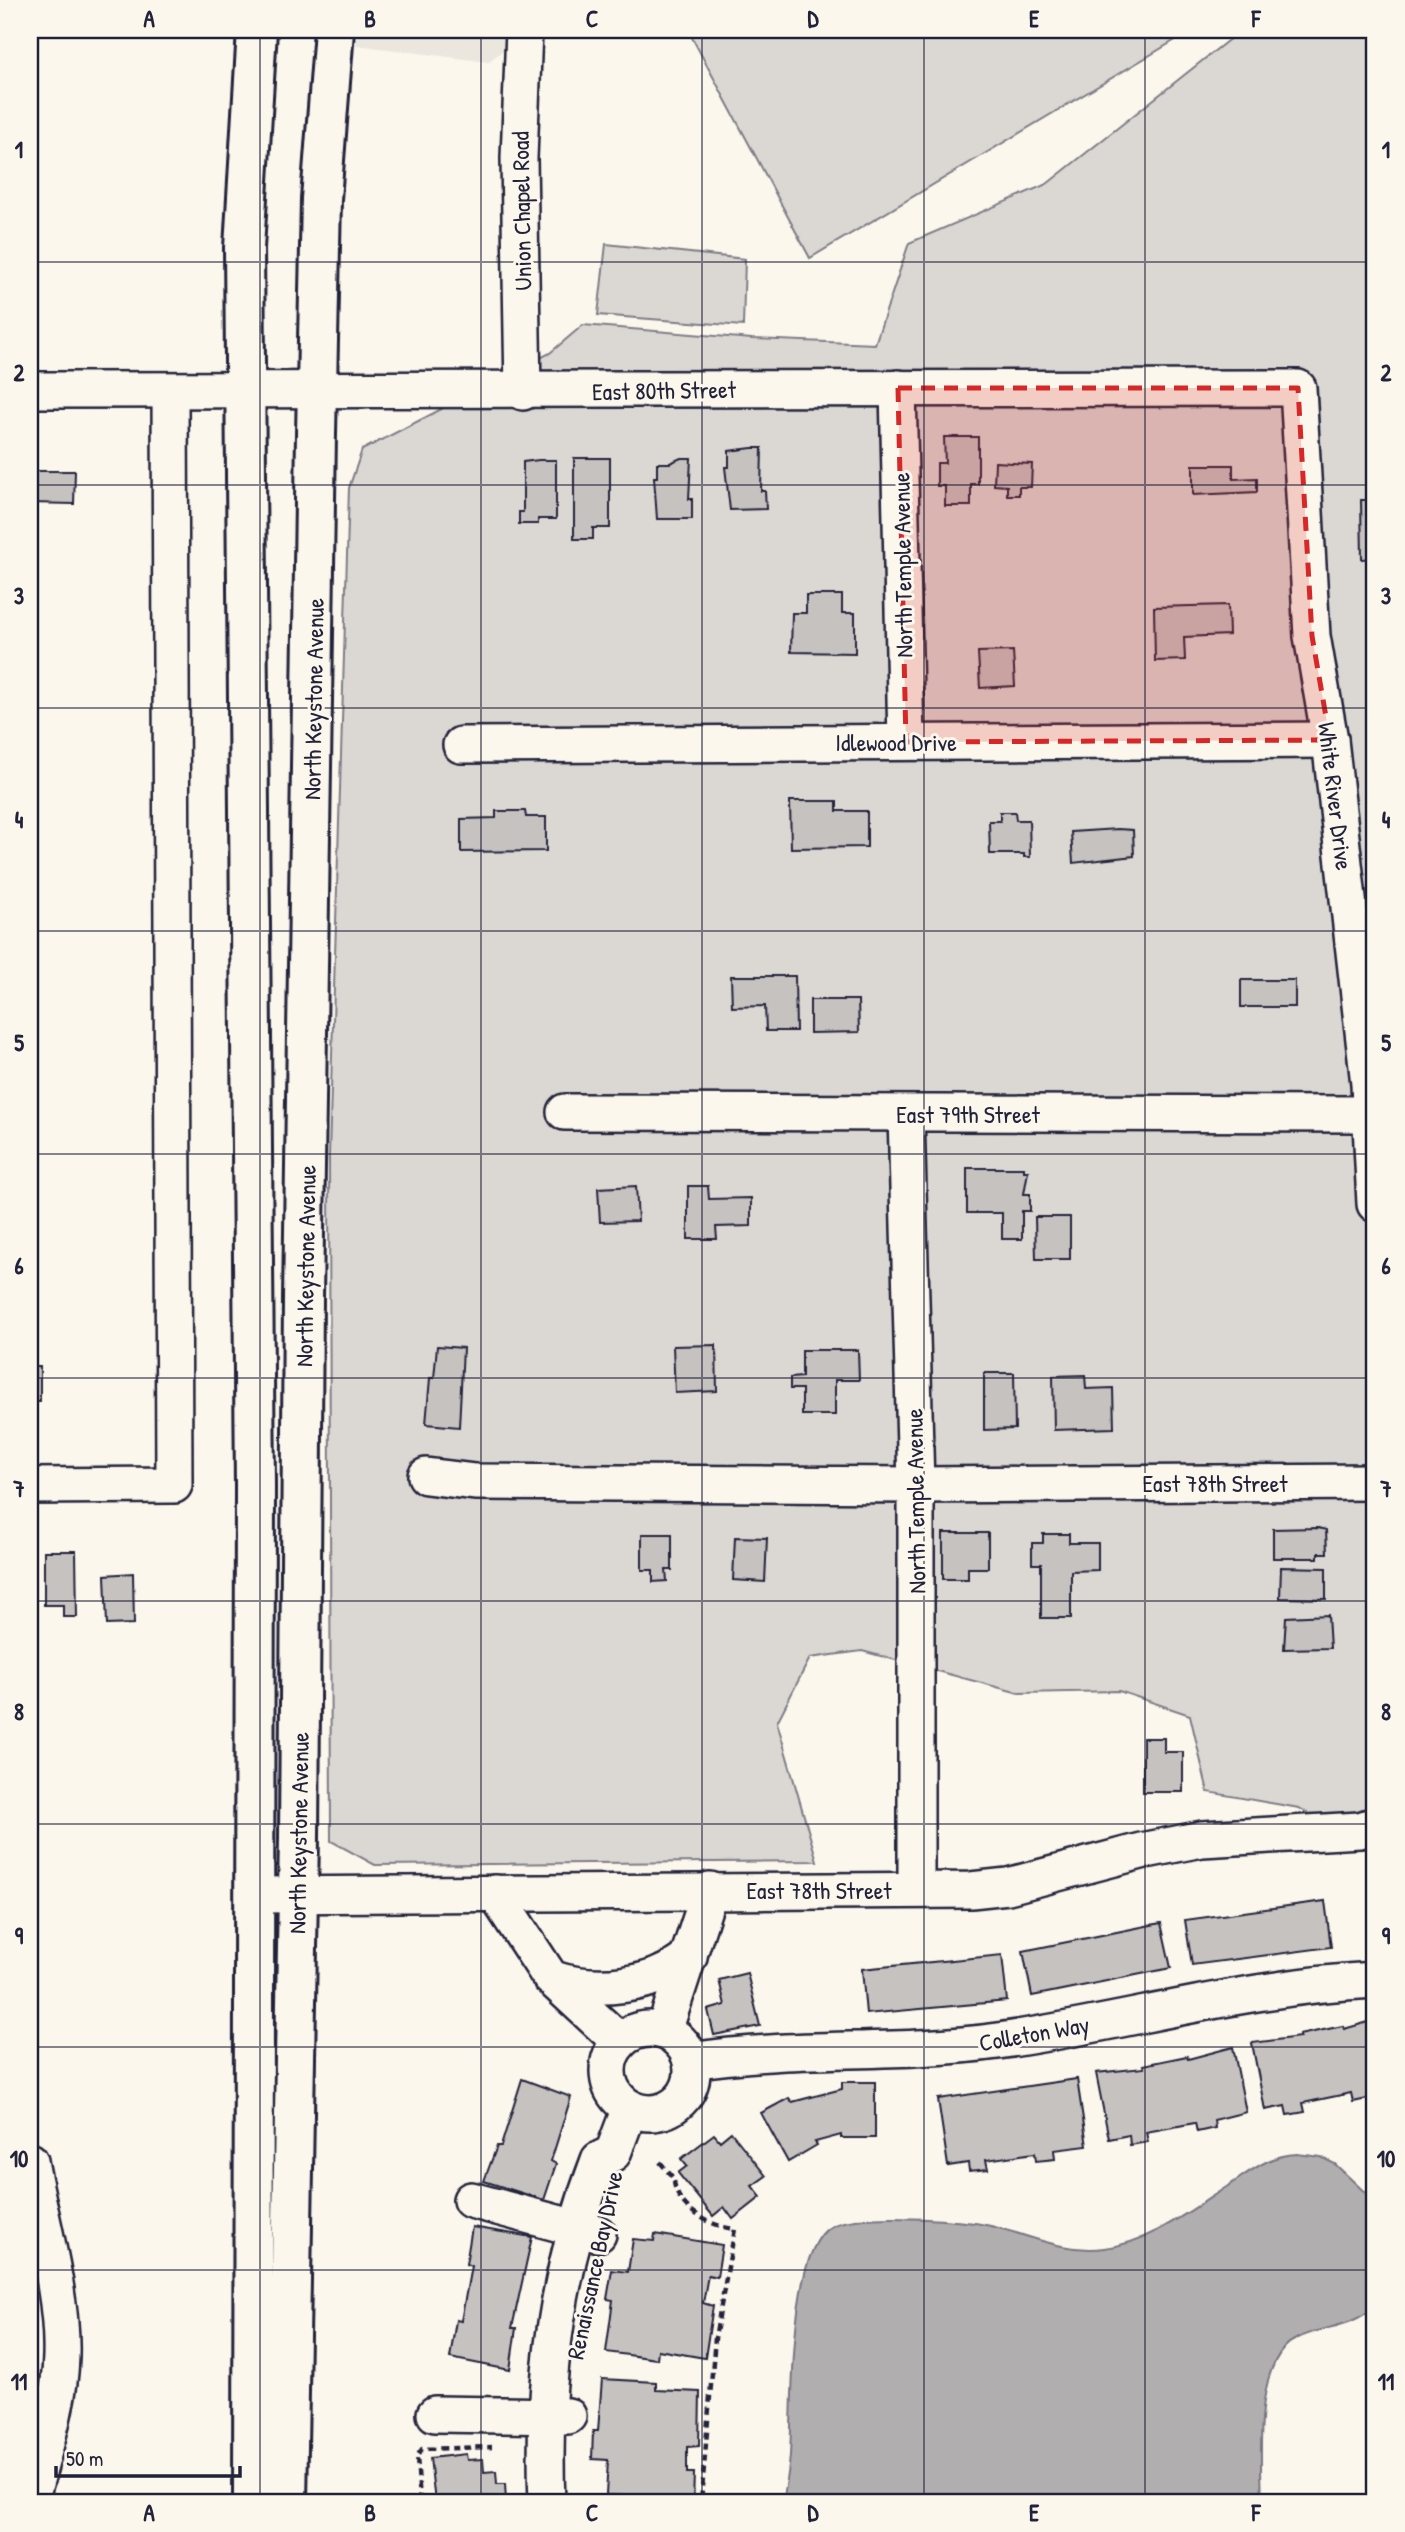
<svg xmlns="http://www.w3.org/2000/svg" width="1405" height="2532" font-family="'Patrick Hand',sans-serif">
	<rect width="100%" height="100%" fill="#fbf7ec"/>
	<filter id="ink" filterUnits="userSpaceOnUse"><feTurbulence type="fractalNoise" baseFrequency=".0143" numOctaves="2"/><feDisplacementMap in="SourceGraphic" scale="14" xChannelSelector="R" yChannelSelector="G"/><feConvolveMatrix kernelMatrix="1 2 1 2 8 2 1 2 1" color-interpolation-filters="sRGB"/></filter>
	<g filter="url(#ink)">
		<path fill="#ebe7df" d="M359,30h150l-4,19 -17,13 -132,-17z"/>
		<g fill="#dbd8d3" stroke="#7e7d87" stroke-width="2">
			<path d="M688,30h504l-382,228z"/>
			<path d="M1241,30h134v1822l-76,-44 -91,-16 -18,-77 -71,-24 -100,2 -157,-42 -52,7 -33,64 40,139 -442,4 -44,-24 -2,-685 20,-668 13,-38 188,-97 33,-28 169,14 123,5 34,-101 138,-59z"/>
			<path d="M606,244l139,15 -2,67 -145,-11z"/>
		</g>
		<path fill="#b1aeb0" stroke="#787681" stroke-width="2" d="M1297,2154l24,3 14,7 37,35 3,17v90c-25,23 -51,19 -79,33 -43,20 -35,123 -34,163h-479c3,-15 6,-31 7,-47 3,-46 -2,-207 42,-229 26,-13 113,-7 143,-3 44,6 83,31 129,25 46,-5 88,-39 127,-64 21,-14 39,-29 66,-30z"/>
		<g fill="#c6c2c0" stroke="#22223b" stroke-width="2">
			<path d="M944,437h34v47h-7v22h-26v-20h-8v-23h8z"/>
			<path d="M752,448h10l-1,43h4l1,18 -36,1 -5,-43h4v-16z"/>
			<path d="M574,458h36v70h-17v11h-19z"/>
			<path d="M681,458h10l-2,41h3v20h-35l-3,-42h3v-14h13z"/>
			<path d="M539,460h17v59h-18v5h-19v-12h4v-50z"/>
			<path d="M995,462l37,2 -1,23h-12v8h-12v-9l-13,-1z"/>
			<path d="M1193,465h40v14l24,-1v14l-64,3z"/>
			<path d="M30,471h45l-1,33 -44,-1z"/>
			<path d="M1368,493h7v65l-13,1 -1,-59h7z"/>
			<path d="M806,595h36v18h13v40l-64,-1 1,-39h14z"/>
			<path d="M1228,605l1,30 -45,2 1,23 -30,1 -1,-54z"/>
			<path d="M1013,651l2,35 -35,2 -2,-36z"/>
			<path d="M790,801h47v10h30v36l-76,1z"/>
			<path d="M496,811h29l1,6h20v34l-85,1v-33l35,-1z"/>
			<path d="M1000,812h15l1,8h13l1,37h-6v-3h-34l-1,-33h11z"/>
			<path d="M1118,829l15,1 1,26 -61,7 -2,-31z"/>
			<path d="M731,976h64l1,55h-30l-1,-25 -33,1z"/>
			<rect x="1241" y="980" width="54" height="27"/>
			<path d="M810,1000h48l1,32 -49,1z"/>
			<path d="M967,1168h57v3h4l-4,23h6v17h-8v28h-20v-26h-35z"/>
			<path d="M636,1186l2,35 -38,1 -2,-34z"/>
			<path d="M688,1186h20l1,13 42,-1v28l-35,1 1,12h-29z"/>
			<path d="M1035,1217h35v42h-34z"/>
			<path d="M716,1345l1,46 -42,2 -2,-47z"/>
			<path d="M437,1346l26,2 -4,79 -33,-3 4,-46h4z"/>
			<path d="M802,1350h56l1,30h-24v35h-33v-26h-12v-11l12,-1z"/>
			<rect x="30" y="1367" width="10" height="35"/>
			<path d="M984,1373h30l1,56 -31,1z"/>
			<path d="M1085,1375l1,14 27,-1 1,40 -60,2 -1,-54z"/>
			<path d="M1318,1528l8,2 1,23h-9v5h-45v-29z"/>
			<path d="M943,1533h45v35h-20v11h-25z"/>
			<path d="M642,1534h30v36h-6l1,11 -14,1v-12h-11z"/>
			<path d="M1043,1534h26v9h29v27l-27,1v47h-30v-54h-9v-21h11z"/>
			<path d="M735,1537l32,1 -2,44 -32,-2z"/>
			<path d="M44,1551h32l1,66h-14v-12h-19z"/>
			<path d="M1281,1567l45,1v31l-46,-1z"/>
			<path d="M133,1573l1,51 -27,1 -2,-50z"/>
			<path d="M1328,1615l2,33 -46,1 2,-32z"/>
			<path d="M1143,1738h21v14h19v40h-40z"/>
			<path d="M1325,1901l6,46 -139,18 -7,-45z"/>
			<path d="M1161,1923l10,45 -139,28 -9,-45z"/>
			<path d="M1002,1955l5,46 -141,13 -4,-45z"/>
			<path d="M747,1973l13,53 -46,9 -6,-25 17,-5 -6,-25z"/>
			<path d="M1375,2020v68l-5,1 2,9 -19,4 -2,-9 -48,10 2,9 -18,3 -2,-9 -20,4 -13,-67 48,-6 -1,-2 44,-9 1,3z"/>
			<path d="M1233,2047l13,65 -32,8 1,8 -18,4 -2,-9 -49,9 2,10 -18,3 -1,-10 -20,4 -13,-66 48,-5 -1,-3 44,-9 1,3z"/>
			<path d="M522,2079l49,18 -20,64 5,3 -12,36 -60,-19 13,-35h4z"/>
			<path d="M1077,2079l10,67 -33,4 1,9 -19,2 -1,-8 -49,7 2,9 -19,2 -1,-8 -20,3 -10,-67z"/>
			<path d="M842,2082h33v56h-34v-3l-26,7 2,3 -29,17 -27,-49 28,-15 3,4 50,-13z"/>
			<path d="M731,2132l35,44 -14,10 9,11 -28,22 -9,-12 -11,9 -35,-43 9,-7 -6,-7 33,-25 6,7z"/>
			<path d="M472,2227l60,10 -20,91h4l-6,42 -60,-12 6,-38 5,1 10,-55 -5,-2z"/>
			<path d="M655,2234l67,11 -5,32 -9,-2 -5,28 10,3 -8,52 -47,-8 -1,9 -51,-7 7,-52 -6,-1 5,-29 16,2 5,-33 21,2z"/>
			<path d="M602,2379l54,3v8l44,2 -1,54 -12,1v26h7l-1,29h-68l1,-6 -20,-1 2,-35 -16,-1 1,-28h5z"/>
			<path d="M466,2454l1,6 16,-1 1,13 12,-1 1,13h8l1,18h-71l-5,-44z"/>
		</g>
		<g fill="none" stroke-linecap="round" stroke-linejoin="round">
			<g stroke="#22223b" stroke-width="40">
				<g id="minor">
					<path d="M898,388l8,354"/>
					<path d="M30,390l1268,-2 14,248 18,104 39,344 6,120"/>
					<path d="M523,392l-4,-234 5,-128"/>
					<path d="M461,745l869,-5"/>
					<path d="M565,1112l806,2"/>
					<path d="M906,1114l10,371v404"/>
					<path d="M426,1476l49,6 441,3 459,-3"/>
					<path d="M30,1486l144,-1 -4,-1093"/>
					<path d="M495,1893l55,84 69,64"/>
					<path d="M256,1895l715,-5 37,-4 133,-35 61,-12 158,-9 15,-5"/>
					<path d="M553,1979c43,14 101,8 136,-22"/>
					<circle cx="650" cy="2071" r="42"/>
					<path d="M664,2031l46,-141"/>
					<path d="M691,2061c101,-16 204,-6 307,-20 126,-18 249,-55 377,-61"/>
					<path d="M30,2161c11,61 33,133 31,195 -1,49 -19,99 -31,146"/>
					<path d="M471,2200l127,34"/>
					<path d="M435,2414l133,2"/>
					<path d="M547,2502c-5,-116 10,-233 52,-342l14,-7 17,-45"/>
				</g>
			</g>
			<g stroke="#22223b" stroke-width="44">
				<g id="major">
					<path d="M253,2502l2,-1016 -11,-1238 13,-218"/>
					<path d="M287,2502l12,-665 4,-538 13,-865 5,-235 13,-169"/>
				</g>
			</g>
			<g stroke="#22223b" stroke-width="4.5" stroke-dasharray="7 5" stroke-linecap="butt">
				<path d="M660,2162l14,17c0,28 37,48 61,50l-20,109 -14,164"/>
				<path d="M420,2502l-3,-46 5,-7 70,-2"/>
			</g>
			<use href="#minor" stroke="#fbf7ec" stroke-width="35"/>
			<use href="#major" stroke="#fbf7ec" stroke-width="38"/>
		</g>
	</g>
	<path fill="#d62828" fill-opacity="0.2" stroke="#d62828" stroke-width="5" stroke-dasharray="14 9" stroke-linejoin="round" d="M898,388h400l14,248 18,104 -424,2z"/>
	<path fill="none" stroke="#22223b" stroke-width="2" stroke-opacity="0.55" d="M260,30v2472M481,30v2472M702,30v2472M924,30v2472M1145,30v2472M30,262h1345M30,485h1345M30,708h1345M30,931h1345M30,1154h1345M30,1378h1345M30,1601h1345M30,1824h1345M30,2047h1345M30,2270h1345"/>
	<g text-anchor="middle" dominant-baseline="central" stroke-width="6" stroke-linejoin="round" paint-order="stroke">
		<g font-size="24" fill="#22223b" stroke="#fbf7ec">
			<text transform="translate(521 211) rotate(-91)">Union Chapel Road</text>
			<text transform="translate(664 390) rotate(-1)">East 80th Street</text>
			<text transform="translate(902 565) rotate(-91)">North Temple Avenue</text>
			<text transform="translate(313 699) rotate(-89)">North Keystone Avenue</text>
			<text x="896" y="742">Idlewood Drive</text>
			<text transform="translate(1336 796) rotate(83)">White River Drive</text>
			<text x="968" y="1114">East 79th Street</text>
			<text transform="translate(305 1266) rotate(-89)">North Keystone Avenue</text>
			<text x="1215" y="1483">East 78th Street</text>
			<text transform="translate(915 1501) rotate(-91)">North Temple Avenue</text>
			<text transform="translate(298 1833) rotate(-89)">North Keystone Avenue</text>
			<text x="819" y="1890">East 78th Street</text>
			<text transform="translate(1034 2033) rotate(-10)">Colleton Way</text>
			<text transform="translate(594 2265) rotate(-78)">Renaissance Bay Drive</text>
		</g>
	</g>
	<rect width="1405" height="2532" fill="none" stroke="#fbf7ec" stroke-width="77"/>
	<path d="M56 2466v10h184v-10" fill="none" stroke="#22223b" stroke-width="3.5"/>
	<text x="66" y="2466" font-size="21" fill="#22223b" stroke="#fbf7ec" stroke-width="5" paint-order="stroke">50 m</text>
	<rect x="38" y="38" width="1328" height="2456" fill="none" stroke="#22223b" stroke-width="2.5"/>
	<g font-size="23" text-anchor="middle" font-weight="bold" fill="#22223b">
		<text x="149" y="27">A</text>
		<text x="370" y="27">B</text>
		<text x="592" y="27">C</text>
		<text x="813" y="27">D</text>
		<text x="1034" y="27">E</text>
		<text x="1256" y="27">F</text>
		<text x="19" y="158">1</text>
		<text x="1386" y="158">1</text>
		<text x="19" y="381">2</text>
		<text x="1386" y="381">2</text>
		<text x="19" y="604">3</text>
		<text x="1386" y="604">3</text>
		<text x="19" y="828">4</text>
		<text x="1386" y="828">4</text>
		<text x="19" y="1051">5</text>
		<text x="1386" y="1051">5</text>
		<text x="19" y="1274">6</text>
		<text x="1386" y="1274">6</text>
		<text x="19" y="1497">7</text>
		<text x="1386" y="1497">7</text>
		<text x="19" y="1720">8</text>
		<text x="1386" y="1720">8</text>
		<text x="19" y="1944">9</text>
		<text x="1386" y="1944">9</text>
		<text x="19" y="2167">10</text>
		<text x="1386" y="2167">10</text>
		<text x="19" y="2390">11</text>
		<text x="1386" y="2390">11</text>
		<text x="149" y="2521">A</text>
		<text x="370" y="2521">B</text>
		<text x="592" y="2521">C</text>
		<text x="813" y="2521">D</text>
		<text x="1034" y="2521">E</text>
		<text x="1256" y="2521">F</text>
	</g>
</svg>
